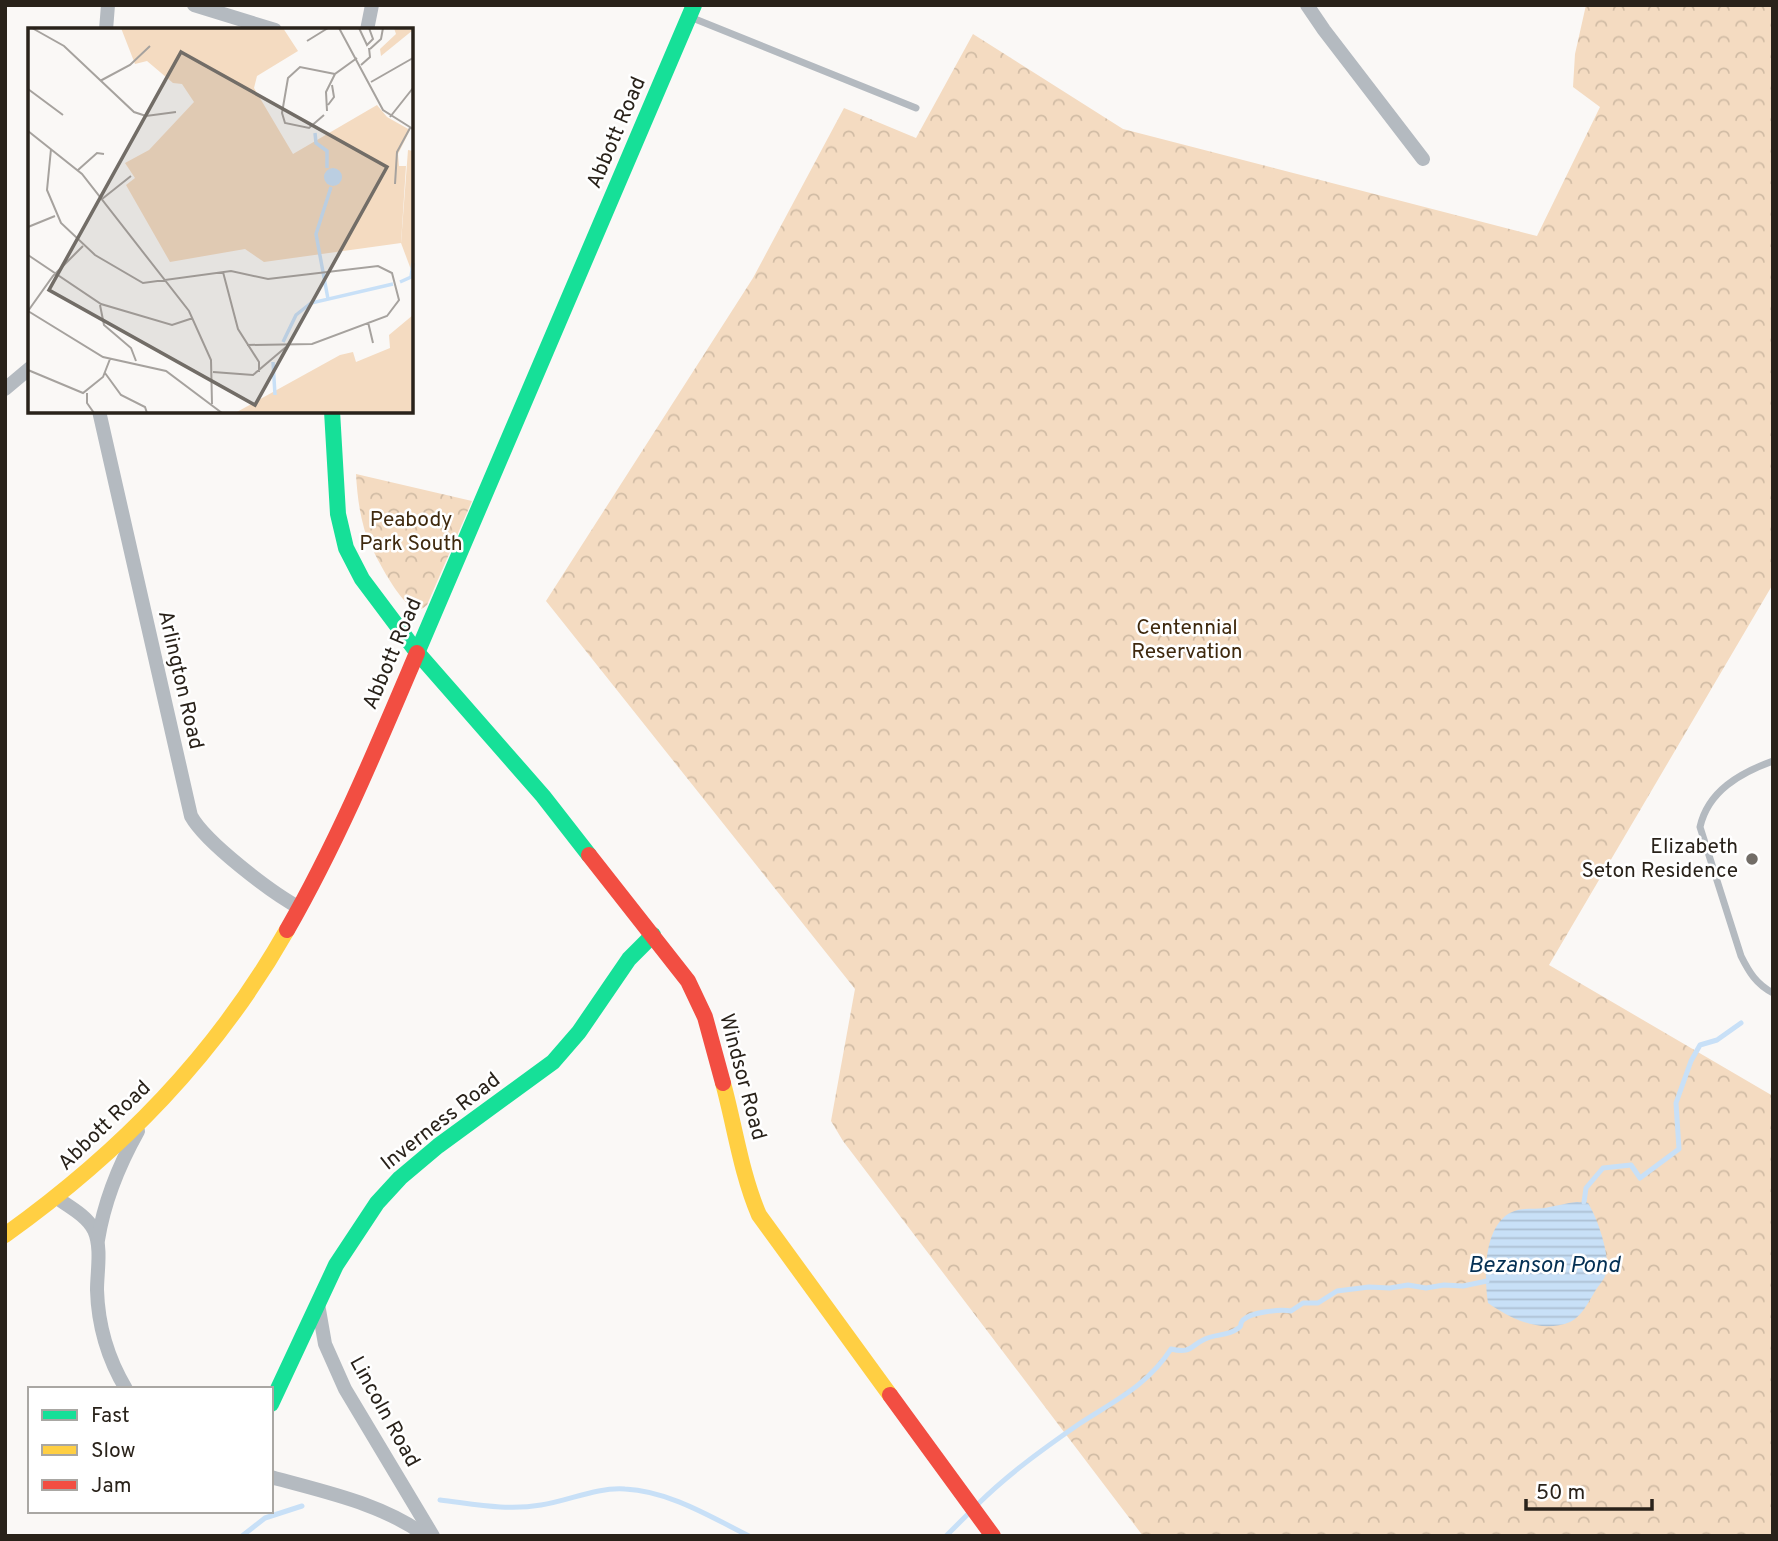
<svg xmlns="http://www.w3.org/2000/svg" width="1778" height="1541" font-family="Overpass,sans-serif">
	<defs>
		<pattern id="park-crowns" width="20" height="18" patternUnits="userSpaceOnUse" patternTransform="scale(1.75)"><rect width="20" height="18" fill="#f4dbc1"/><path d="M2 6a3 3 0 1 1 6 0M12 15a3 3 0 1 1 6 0" fill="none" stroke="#d1bca5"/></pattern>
		<pattern id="water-rules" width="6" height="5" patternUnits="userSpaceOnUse" patternTransform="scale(1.75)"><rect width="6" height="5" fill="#c8e0f7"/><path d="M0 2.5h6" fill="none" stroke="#acc0d3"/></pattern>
	</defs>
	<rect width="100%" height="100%" fill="#faf8f6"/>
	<g fill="url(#park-crowns)">
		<path d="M1586,5h187v579l-224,381 224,131v440h-630l-300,-395 -12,-20 24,-132 -309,-388 207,-323 91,-170 72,30 57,-104 150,95 414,107 63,-129 -27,-20 2,-33z"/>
		<path d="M356,474l116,27 -45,104c-4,3 -5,5 -10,4 -16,-1 -49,-65 -53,-81 -5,-18 -7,-36 -8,-54z"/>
	</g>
	<path fill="url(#water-rules)" d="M1577,1202l11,1c9,14 21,49 19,67 -1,8 -9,16 -13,23 -6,10 -13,24 -24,29 -29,12 -59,-3 -82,-19 -4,-26 -5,-78 24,-91 10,-5 22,-2 33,-4 11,-2 21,-5 32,-6z"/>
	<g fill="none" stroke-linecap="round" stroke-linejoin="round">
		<g stroke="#c8e0f7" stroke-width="5">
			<path d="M1584,1202l2,-14 17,-20 28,-3 9,13 39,-29 -3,-46 15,-42 9,-16 17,-5 24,-17"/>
			<path d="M440,1500c34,4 67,11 101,5 28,-4 55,-18 84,-16 44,2 86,28 124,47"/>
			<path d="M977,1505c30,-30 66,-56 102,-81 35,-23 68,-38 92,-75 20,5 19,-3 34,-10 10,-5 23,-3 32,-10 7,-4 1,-3 6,-9 8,-8 37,-11 48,-9l12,-8h15l19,-12 32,-4 21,1 18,-3 18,3 18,-3 19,1 24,-5"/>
			<path d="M242,1536l23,-18 37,-12"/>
			<path d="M946,1536l24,-24"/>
		</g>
		<g stroke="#b4bac0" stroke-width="7">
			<path d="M690,17l226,91"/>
			<path d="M1773,761c-33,12 -65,30 -73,66l41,129c8,16 15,28 32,37"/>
		</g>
		<g stroke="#b4bac0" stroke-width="14">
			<path d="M194,5l81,25"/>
			<path d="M1307,5l17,25 99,129"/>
			<path d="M106,30l2,-25"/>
			<path d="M367,30l5,-25"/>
			<path d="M5,389l25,-21"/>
			<path d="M99,411l92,405c15,27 81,77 109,92"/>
			<path d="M57,1198c13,9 30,18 37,32 8,17 3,42 3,60 1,34 11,69 29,99"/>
			<path d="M98,1240c6,-38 21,-75 40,-109"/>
			<path d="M318,1304l7,40 20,45 88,147"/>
			<path d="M271,1477c53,15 110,26 155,59"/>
		</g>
		<g stroke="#16e098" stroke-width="16">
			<path d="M332,411l6,103 8,34 16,31 54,72 127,145 46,59"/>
			<path d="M417,653l277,-648"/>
			<path d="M271,1404l65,-139 41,-62 23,-25 38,-32 115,-84 26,-30 50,-73 24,-24"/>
		</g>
		<g stroke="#ffcf43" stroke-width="16">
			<path d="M723,1083c12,44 18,90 36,132l131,180"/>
			<path d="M5,1235c116,-83 211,-180 282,-305"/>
		</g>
		<g stroke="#f24e42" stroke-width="16">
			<path d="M589,855l99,126 17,36 18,66"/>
			<path d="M287,930c51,-89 90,-183 130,-277"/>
			<path d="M890,1395l103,141"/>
		</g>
	</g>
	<circle fill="#726d67" stroke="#fff" stroke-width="2.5" cx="1752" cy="859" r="7"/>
	<g text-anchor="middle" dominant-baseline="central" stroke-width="5" stroke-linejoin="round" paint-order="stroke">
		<g font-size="21" fill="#29221a" stroke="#fff">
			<text transform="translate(617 133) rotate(-67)">Abbott Road</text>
			<text transform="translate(393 654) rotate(-67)">Abbott Road</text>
			<text transform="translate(180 680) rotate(77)">Arlington Road</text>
			<text transform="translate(742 1077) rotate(75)">Windsor Road</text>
			<text transform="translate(441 1122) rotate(-38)">Inverness Road</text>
			<text transform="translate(105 1126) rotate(-44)">Abbott Road</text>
			<text transform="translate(384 1412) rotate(61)">Lincoln Road</text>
		</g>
		<g font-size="21" fill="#3f290e" stroke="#fff">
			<text x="411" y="520">Peabody<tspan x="411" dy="24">Park South</tspan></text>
			<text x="1187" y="628">Centennial<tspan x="1187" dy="24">Reservation</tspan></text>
		</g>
		<g font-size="21" fill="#29221a" stroke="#fff" text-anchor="end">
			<text x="1738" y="847">Elizabeth<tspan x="1738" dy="24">Seton Residence</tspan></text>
		</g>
		<g font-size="23" font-style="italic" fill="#043054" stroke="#fff">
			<text x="1544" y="1266">Bezanson Pond</text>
		</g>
	</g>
	<g transform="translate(28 28)">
		<rect width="385" height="385" fill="#faf8f6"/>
		<path d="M380,122l5,1v124l-12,-32zM385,287v98h-178l105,-58 13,-3 3,10 34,-14 -1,-13z" fill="#f4dbc1"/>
		<path d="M366,0l19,2 -32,26 -1,-7 16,-15z" fill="#f4dbc1"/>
		<path d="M93,0h162l15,23 -41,25 -3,12 39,66 84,-49 10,12 23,13 -12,24 1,12h7l-5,77 -137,19 -19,-13 -75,13 -44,-77 9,-7 -10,-15 24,-13 45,-48 -12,-18 -9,-1 -26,-22 -12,3z" fill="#f4dbc1"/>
		<path d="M296 149a9 9 0 1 1 18 0a9 9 0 1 1-18 0Z" fill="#c8e0f7"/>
		<path fill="none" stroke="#c8e0f7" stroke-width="3.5" d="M287,105l1,10 11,8v17M372,254l11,-5 2,-14M300,271l-12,-65 15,-47M255,314l13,-27 15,-12 82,-19M245,334l2,33"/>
		<path fill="none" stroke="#a6a29e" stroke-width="2" d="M4,0l32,18 70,66 12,4 30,-4M311,0l44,82 30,19M331,0l8,17 6,-6 -4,-11M279,13l21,-13M342,21l11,-10 2,-11M333,37l9,-8 -1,-9M72,53l30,-16 20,-19M343,54l42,-24M0,61l35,26M300,77l6,-8 -2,-12M299,83l-1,-19 9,-18 22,-16M296,87l-15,13 -24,-5 -3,-10 6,-35 12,-11 35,7M362,89l23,-29M0,103l54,43 107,137 22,49 1,44M23,121l-4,41 14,33 34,32 48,28 88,-12 37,8 110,-13 14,7 7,27 -12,16 -75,28 -65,1M50,142l19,-17 7,1M367,156l2,-32 13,-24M74,171l29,-23M0,199l27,-11M0,227l73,49 71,21 21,-7M195,244l15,57 21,33v10M72,277l4,20 27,23 5,13M0,283l75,46 63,14 56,42M0,283l25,-35 30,-30M340,294l5,21M0,342l55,23 20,-16 7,-18M185,344l40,3 33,-28M77,345l16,22 24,12 2,6M59,365v10l7,10"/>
		<path fill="#726d67" fill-opacity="0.15" stroke="#726d67" stroke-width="3.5" d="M153,24l206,115 -132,238 -206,-115z"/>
		<rect width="385" height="385" fill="none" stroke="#29221a" stroke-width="3.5"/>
	</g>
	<rect width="1778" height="1541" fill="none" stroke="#29221a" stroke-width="14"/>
	<rect x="28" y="1387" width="245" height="126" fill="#ffffff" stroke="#a9a7a3" stroke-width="2"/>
	<rect x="42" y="1410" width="35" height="10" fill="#16e098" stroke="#a9a7a3" stroke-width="2"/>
	<text x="91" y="1422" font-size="21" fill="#29221a">Fast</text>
	<rect x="42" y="1445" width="35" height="10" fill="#ffcf43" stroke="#a9a7a3" stroke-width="2"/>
	<text x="91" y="1457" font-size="21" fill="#29221a">Slow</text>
	<rect x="42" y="1480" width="35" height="10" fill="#f24e42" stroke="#a9a7a3" stroke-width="2"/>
	<text x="91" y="1492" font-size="21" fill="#29221a">Jam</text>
	<path d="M1526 1499v10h126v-10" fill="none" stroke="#29221a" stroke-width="3.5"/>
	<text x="1536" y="1499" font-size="21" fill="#29221a" stroke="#ffffff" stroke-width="5" paint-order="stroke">50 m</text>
</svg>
